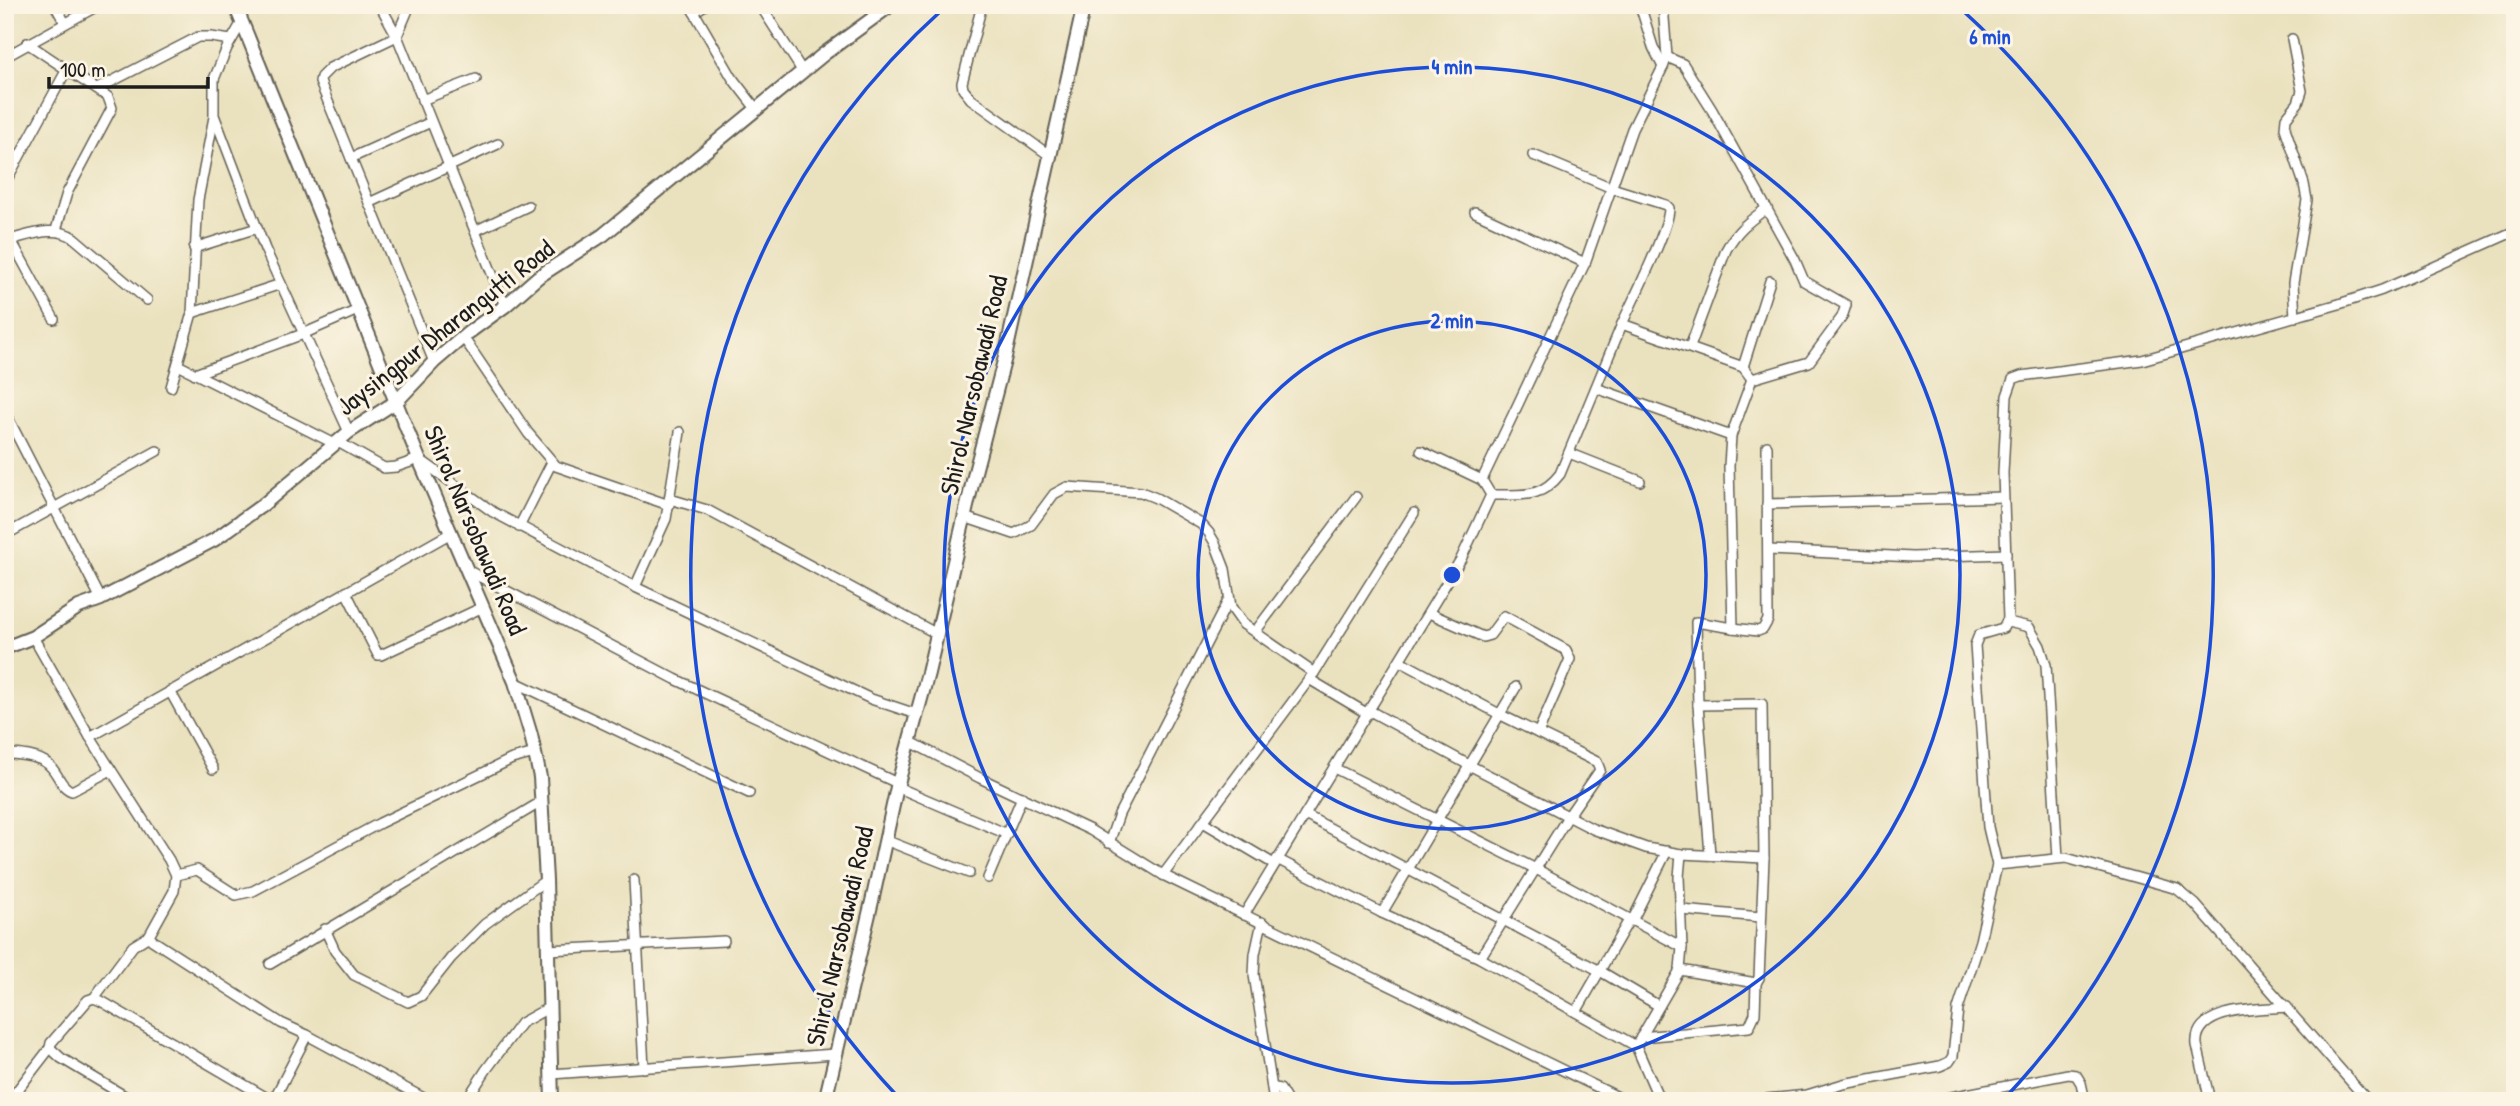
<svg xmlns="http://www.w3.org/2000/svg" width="2520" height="1106" font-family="'Patrick Hand',sans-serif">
	<rect width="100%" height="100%" fill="#fcf5e5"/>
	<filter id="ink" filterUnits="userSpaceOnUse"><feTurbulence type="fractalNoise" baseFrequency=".0143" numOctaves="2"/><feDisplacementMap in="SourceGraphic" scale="14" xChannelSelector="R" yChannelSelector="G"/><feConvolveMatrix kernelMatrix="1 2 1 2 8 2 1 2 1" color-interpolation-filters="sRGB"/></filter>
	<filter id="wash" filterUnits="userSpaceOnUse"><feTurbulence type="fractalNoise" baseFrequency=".00686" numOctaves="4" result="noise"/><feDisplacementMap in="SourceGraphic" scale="28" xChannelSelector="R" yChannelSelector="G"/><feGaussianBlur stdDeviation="1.57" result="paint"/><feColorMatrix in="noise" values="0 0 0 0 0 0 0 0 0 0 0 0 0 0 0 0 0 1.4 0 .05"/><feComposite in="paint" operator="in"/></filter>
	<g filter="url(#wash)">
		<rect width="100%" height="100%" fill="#eae1be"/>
	</g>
	<g filter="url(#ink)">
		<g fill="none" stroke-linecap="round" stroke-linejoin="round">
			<g stroke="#646155" stroke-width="12">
				<g id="street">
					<path d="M55,5l10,18"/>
					<path d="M380,5l17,31 -67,32 -9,9 -1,5 114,280"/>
					<path d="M410,5l-13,31 108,270"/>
					<path d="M690,5l43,74 24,31"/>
					<path d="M760,5l43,67"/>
					<path d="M982,5l-20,78 1,6 8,10 78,56"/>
					<path d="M1640,5l13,42 10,20"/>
					<path d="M694,12l11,-7"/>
					<path d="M242,22l-15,26 -13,31v36l51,134 84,183"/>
					<path d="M2292,39l10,52 -4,12 -12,15 -1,10 19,56 3,16 -14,83 2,34"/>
					<path d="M27,43l81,54 4,11 -45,85 -11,37"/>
					<path d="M5,57l94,-52"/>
					<path d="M97,89l101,-52h13l20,3"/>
					<path d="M422,100l54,-21"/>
					<path d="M1533,155l79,33 54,17 3,3c1,19 -37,94 -47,116l121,43 9,12 57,-17 33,-45 4,-12 -42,-24 -9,-21 -83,-150 -29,-46 -16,-7"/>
					<path d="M351,158l80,-36"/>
					<path d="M5,183l61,-112"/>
					<path d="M369,203l129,-59"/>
					<path d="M1475,212l110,51"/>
					<path d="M475,231l53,-25"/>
					<path d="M11,240l43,79"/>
					<path d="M5,241c23,-5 49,-17 69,-3l73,62"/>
					<path d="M194,248l63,-20"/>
					<path d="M192,313l89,-29"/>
					<path d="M463,337l65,96 28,33 113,39"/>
					<path d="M1690,347l36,-97c10,-19 23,-29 41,-42"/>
					<path d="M178,365l157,79"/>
					<path d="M1743,367l27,-86"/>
					<path d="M195,374l108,-40 57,-25"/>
					<path d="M171,387l21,-74 6,-113 16,-83"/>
					<path d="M1596,388l135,48"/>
					<path d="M5,412l96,187"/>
					<path d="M338,442l46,26 12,-1 23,-8 74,53 142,75 236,112 45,15"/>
					<path d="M1421,451l61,29"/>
					<path d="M1569,453l71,28"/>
					<path d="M1491,495c30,-1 49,5 69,-21l62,-150"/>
					<path d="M670,499l37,11 230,124"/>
					<path d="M1767,504l236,-7"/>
					<path d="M964,517l50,17 17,-9 23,-31 13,-7 74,5 15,6 45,26 8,9 6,10 10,26 6,38 12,17 71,49"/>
					<path d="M519,527l33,-65"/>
					<path d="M5,535l152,-84"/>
					<path d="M1769,550l144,7 93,-3"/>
					<path d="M467,570l208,109 222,104"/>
					<path d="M635,587l31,-68 14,-87"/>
					<path d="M346,592l32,63h3l102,-48"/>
					<path d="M1429,613l54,24 7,-2 14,-19 62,34 4,9 -32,74"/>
					<path d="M2008,622l21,5 11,19 6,19 12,193"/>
					<path d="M1733,628l25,3 5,-2 5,-9 -1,-174"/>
					<path d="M1255,632l101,-135"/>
					<path d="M33,637l57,100 79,123 7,15 -2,16 -25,45 3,4 129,83 26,12 122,66"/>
					<path d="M1400,661l101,54 96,47 3,8 -31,45 -89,143"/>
					<path d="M1309,679l59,35"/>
					<path d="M515,682l234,111"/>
					<path d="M170,691l43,78"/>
					<path d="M1370,711l99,54 124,64 53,19 35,6 83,4"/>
					<path d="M90,737l361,-204"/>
					<path d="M909,741l71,37 110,52 73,45 463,226"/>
					<path d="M5,753c13,2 30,2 40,9 13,7 13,24 27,29l39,-21"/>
					<path d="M1334,768l202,101 146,78"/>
					<path d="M897,787l110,47"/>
					<path d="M1305,815l295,156 59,35"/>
					<path d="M1203,822l71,42"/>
					<path d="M885,840l84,33"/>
					<path d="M1109,843l10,-29 110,-215"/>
					<path d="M1710,854l-12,-149 -2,-83 37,6 -4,-162 2,-30 21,-57"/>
					<path d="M1277,859l105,54 98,45 156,88 24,55"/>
					<path d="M1997,865l69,-7 101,28 10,3 18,15 173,197"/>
					<path d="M176,875l21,-5 39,25 17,-4 127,-68 132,-64 23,-6"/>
					<path d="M1163,875l151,-202 100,-160"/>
					<path d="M988,878l34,-81"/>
					<path d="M634,880l10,188"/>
					<path d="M1681,910l80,7"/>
					<path d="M1382,913l134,-226"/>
					<path d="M1244,915l217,-356 30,-64 -9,-15 103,-217 47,-134 31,-62 4,-10 -4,-52"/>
					<path d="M1632,921l35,-70"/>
					<path d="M1262,922l-7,32 -1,21 20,126"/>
					<path d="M325,929l10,22 19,24 54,27 13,-6 30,-38 34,-34 61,-44"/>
					<path d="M548,950l176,-9"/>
					<path d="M270,964l271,-162"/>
					<path d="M1680,970l76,13 3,-5 5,-120 -2,-154 -64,1"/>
					<path d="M94,998l39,-52 16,-10"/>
					<path d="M1576,1012l53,-92"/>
					<path d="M1641,1037l108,-10 6,-13 1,-31"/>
					<path d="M1636,1046l44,-76 2,-23 -3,-70 2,-23"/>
					<path d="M551,1074l284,-20"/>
					<path d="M1272,1087l8,2 7,12"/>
					<path d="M9,1101l41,-53"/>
					<path d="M133,1101l-72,-43 -11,-10 1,-5 37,-43 6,-2 7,3 171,100"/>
					<path d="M273,1101l34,-66"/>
					<path d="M466,1101l20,-31 35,-47 29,-16"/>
					<path d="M1747,1101l60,-6 36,-11 97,-18 9,-4 4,-6 5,-47 22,-68 17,-76 -9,-38 -13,-182 4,-10 24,-7 5,-9 -5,-146 4,-77 6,-17 8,-3 121,-16 197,-56 43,-14 133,-59"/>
					<path d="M1931,1101l137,-27 8,1 5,8 4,18"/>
					<path d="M2210,1101l-13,-56c-4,-38 65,-36 90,-38"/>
				</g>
			</g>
			<g stroke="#646155" stroke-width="16">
				<g id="secondary">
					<path d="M235,5l184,454 96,223 16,53 9,42 6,103 6,221"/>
					<path d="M5,648l28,-11 46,-30 22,-8 113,-59 50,-36 85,-72 48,-31 37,-39 34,-29 37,-27 33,-29 65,-42 221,-181 67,-49"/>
					<path d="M825,1101l48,-204 24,-110 31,-114 47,-201 30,-115 79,-352"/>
				</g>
			</g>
			<use href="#street" stroke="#fff" stroke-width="9"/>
			<use href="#secondary" stroke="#fff" stroke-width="12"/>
		</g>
	</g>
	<g fill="none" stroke="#1d4ed8" stroke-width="3.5">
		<circle cx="1452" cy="575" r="254"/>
		<circle cx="1452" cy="575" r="508"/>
		<path d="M900 1099A761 761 0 0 1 943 9M1961 9A761 761 0 0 1 2004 1099"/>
	</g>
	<g text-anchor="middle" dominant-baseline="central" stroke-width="6" stroke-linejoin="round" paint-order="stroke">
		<g font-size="26" fill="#1c1c1c" stroke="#fcf5e5">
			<text transform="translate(445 327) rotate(-38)">Jaysingpur Dharangutti Road</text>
			<text transform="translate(973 385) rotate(-77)">Shirol Narsobawadi Road</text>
			<text transform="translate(476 530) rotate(67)">Shirol Narsobawadi Road</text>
			<text transform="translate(839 936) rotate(-77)">Shirol Narsobawadi Road</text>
		</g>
	</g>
	<circle cx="1452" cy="575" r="10" fill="#1d4ed8" stroke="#fcf5e5" stroke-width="3.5"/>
	<g font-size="21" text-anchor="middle" font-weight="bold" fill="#1d4ed8" stroke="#fcf5e5" stroke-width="6" stroke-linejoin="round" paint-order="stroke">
		<text x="1990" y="44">6 min</text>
		<text x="1452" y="74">4 min</text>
		<text x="1452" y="328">2 min</text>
	</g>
	<rect width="2520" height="1106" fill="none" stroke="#fcf5e5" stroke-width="28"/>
	<path d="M49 77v10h159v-10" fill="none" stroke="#1c1c1c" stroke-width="3.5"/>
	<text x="60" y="77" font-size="21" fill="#1c1c1c" stroke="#fcf5e5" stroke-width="5" paint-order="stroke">100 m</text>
</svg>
